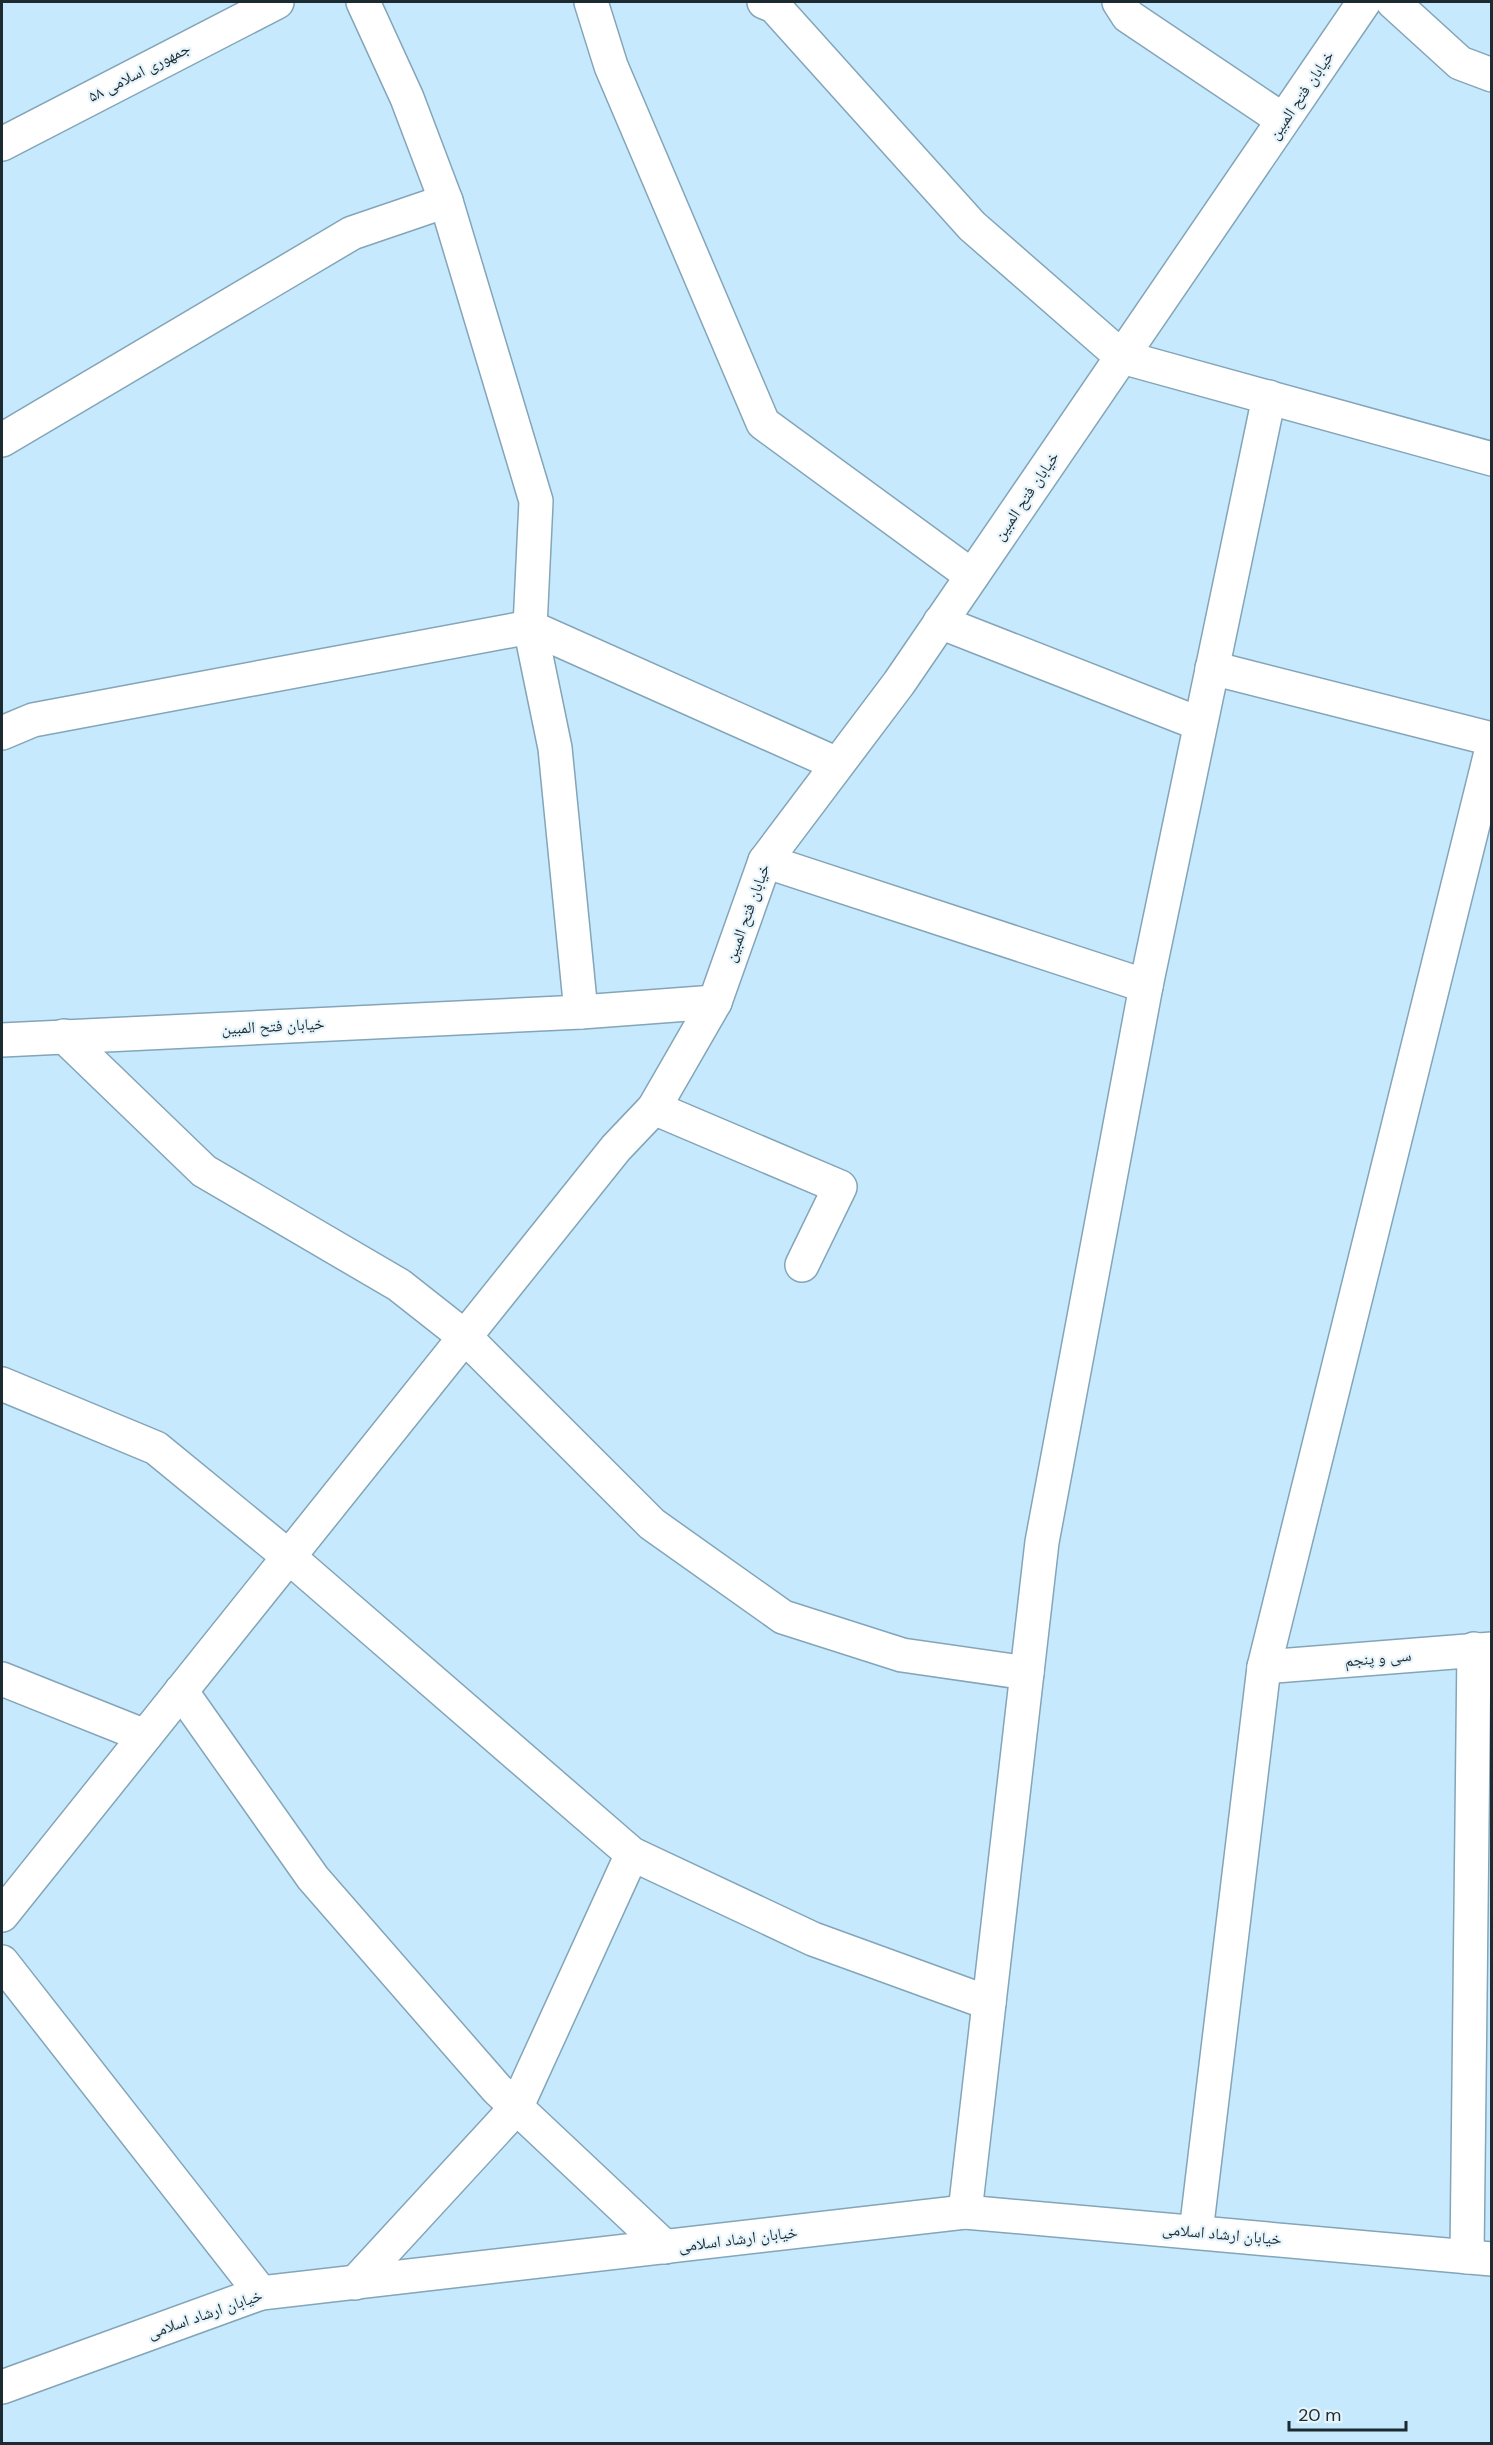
<svg xmlns="http://www.w3.org/2000/svg" width="1493" height="2445" font-family="'DM Sans','Noto Naskh Arabic',sans-serif">
	<rect width="100%" height="100%" fill="#c6e9fd"/>
	<g fill="none" stroke-linecap="round" stroke-linejoin="round">
		<g stroke="#84a5b8" stroke-width="36">
			<g id="minor">
				<path d="M363,2l44,96 39,103 90,300 -6,126 25,121 26,264"/>
				<path d="M591,2l20,64 152,357 209,153"/>
				<path d="M764,2l10,4 198,220 150,131 370,102"/>
				<path d="M1119,2l9,14 155,104"/>
				<path d="M1393,2l67,61 32,12"/>
				<path d="M2,144l275,-142"/>
				<path d="M2,440l350,-207 94,-32"/>
				<path d="M940,622l260,102"/>
				<path d="M1212,668l280,71"/>
				<path d="M2,733l31,-13 497,-93 307,137"/>
				<path d="M765,861l381,125"/>
				<path d="M64,1036l140,135 195,114 66,52 187,187 131,93 119,38 125,18"/>
				<path d="M2,1040l579,-28 134,-10"/>
				<path d="M654,1108l186,79 -38,78"/>
				<path d="M2,1384l154,64 133,109 343,297 181,85 176,64"/>
				<path d="M1264,1667l228,-18"/>
				<path d="M2,1679l143,57"/>
				<path d="M181,1691l132,187 184,211 168,158"/>
				<path d="M2,1915l614,-767 38,-40 61,-106 50,-141 134,-178 465,-681"/>
				<path d="M2,1962l259,331"/>
				<path d="M965,2212l77,-670 104,-556 123,-589"/>
				<path d="M1196,2232l68,-565 228,-919"/>
				<path d="M1467,2257l7,-608"/>
				<path d="M355,2283l161,-175 116,-254"/>
			</g>
		</g>
		<g stroke="#84a5b8" stroke-width="36">
			<path id="major" d="M2,2387l259,-94 704,-81 527,47"/>
		</g>
		<use href="#minor" stroke="#fff" stroke-width="33"/>
		<use href="#major" stroke="#fff" stroke-width="33"/>
	</g>
	<g text-anchor="middle" dominant-baseline="central" stroke-width="4.5" stroke-linejoin="round" paint-order="stroke">
		<g font-size="16" fill="#1c2a31" stroke="#e5f3fb">
			<text transform="translate(139 72) rotate(-27)">جمهوری اسلامی ۵۸</text>
			<text transform="translate(1301 95) rotate(-56)">خیابان فتح المبین</text>
			<text transform="translate(1026 496) rotate(-56)">خیابان فتح المبین</text>
			<text transform="translate(747 913) rotate(-70)">خیابان فتح المبین</text>
			<text transform="translate(273 1026) rotate(-3)">خیابان فتح المبین</text>
			<text transform="translate(1378 1658) rotate(-5)">سی و پنجم</text>
			<text transform="translate(1222 2234) rotate(5)">خیابان ارشاد اسلامی</text>
			<text transform="translate(738 2239) rotate(-7)">خیابان ارشاد اسلامی</text>
			<text transform="translate(205 2314) rotate(-19)">خیابان ارشاد اسلامی</text>
		</g>
	</g>
	<rect width="1493" height="2445" fill="none" stroke="#1c2a31" stroke-width="6"/>
	<path d="M1289 2421v9h117v-9" fill="none" stroke="#1c2a31" stroke-width="3"/>
	<text x="1298" y="2421" font-size="18" fill="#1c2a31" stroke="#e5f3fb" stroke-width="4.5" paint-order="stroke">20 m</text>
</svg>
